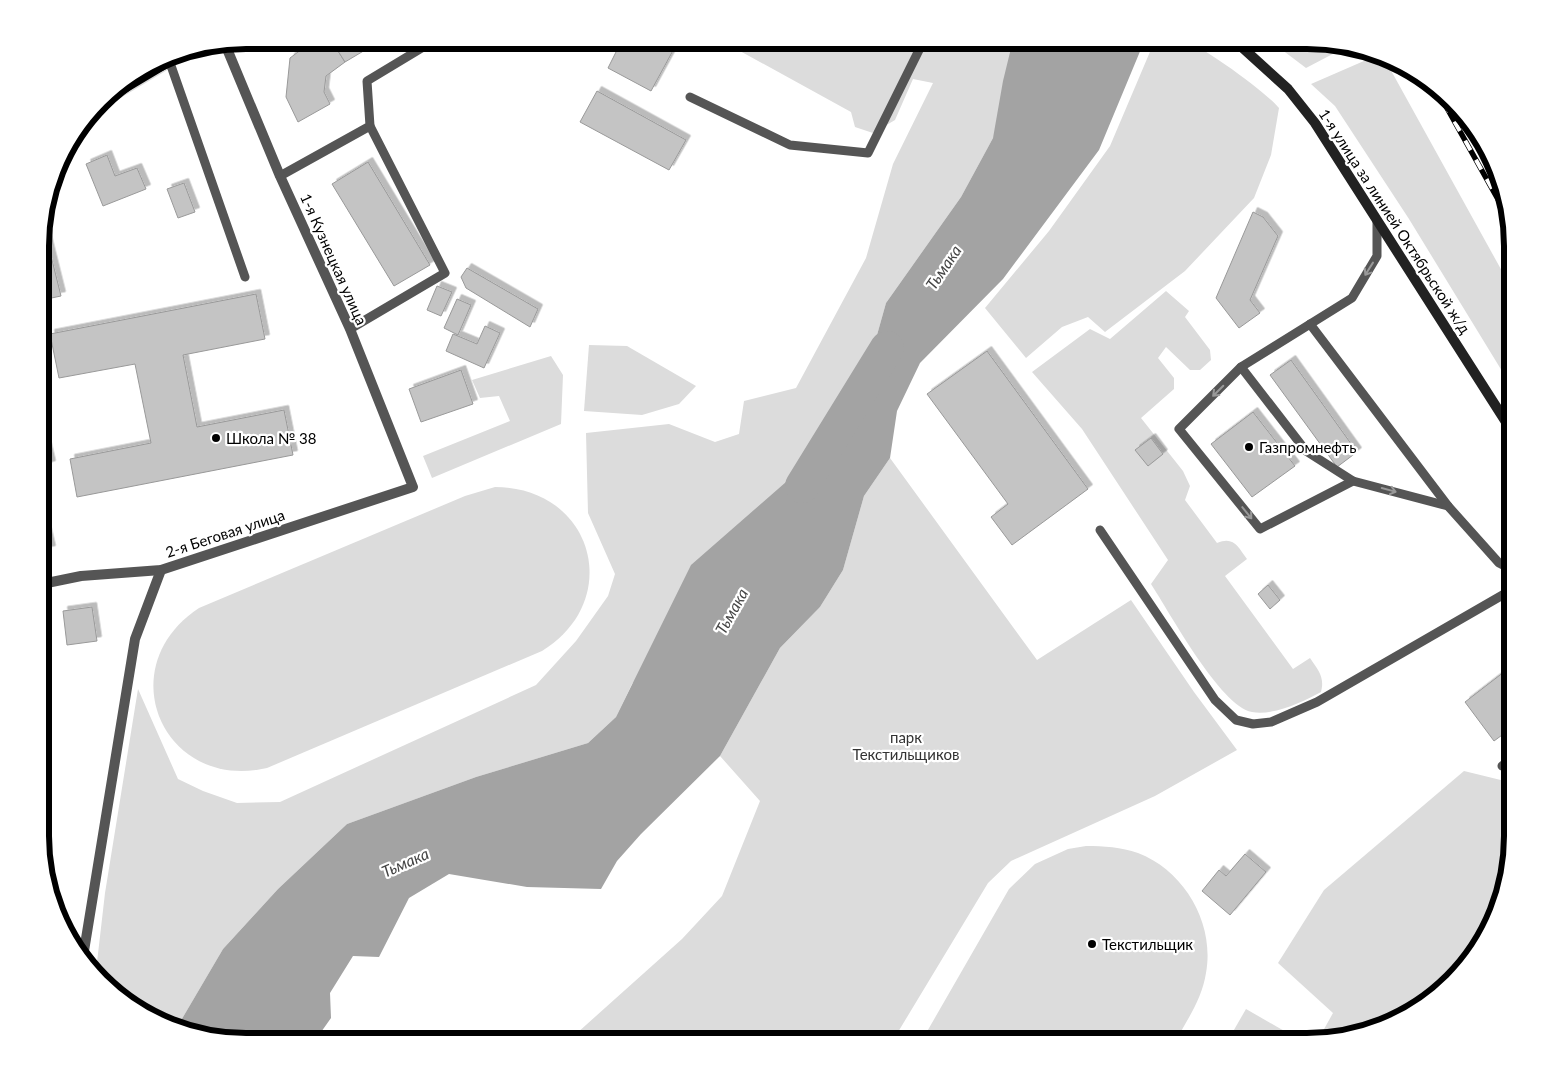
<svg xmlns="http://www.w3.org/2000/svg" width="1553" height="1082" font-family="Lato,sans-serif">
	<defs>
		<filter id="shadow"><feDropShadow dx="4.5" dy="-4.5" stdDeviation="0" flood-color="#0004"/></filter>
	</defs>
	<rect width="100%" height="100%" fill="#fff"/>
	<g fill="#dcdcdc">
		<path d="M720,40h332l-59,98 -32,59 -75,106 -25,89 -35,55 -64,58 -130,179 -16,33 -28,26 -112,34 -129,47 -69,65 -55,60 -47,80 -55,-29 -25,-29 9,-78 33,-204 40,90 25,12 34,12 43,-1 256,-117 40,-44 32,-45 7,-22 -27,-61 -2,-80 83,-9 46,18 24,-8 5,-33 52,-13 70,-130 27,-94 40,-81 -20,-4 -18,41 -22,13 -18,-6 -4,-15z"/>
		<path d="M1155,40c9,0 19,-1 28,0 17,4 84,53 96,68l-8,47 -17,43 -69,73 -80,61 -17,-15 -26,10 -36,31 -41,-50 64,-77 61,-85z"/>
		<path d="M1269,40h52l27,6 -42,22z"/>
		<path d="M1380,54l3,2 130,235v98l-104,-170 -74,-113 -24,-22z"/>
		<path d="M1166,291l23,20 -4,6 25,33 1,10 -11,10h-10l-24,-23 -8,11 16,20v11l-33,29 42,53 7,15 -5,14 32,43c17,-7 21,4 30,16l-22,17 68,93 17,-11c8,12 15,19 11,34 -18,10 -48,24 -69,20 -32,-6 -82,-99 -101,-128l17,-24 -86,-131 -50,-57 58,-43 20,10z"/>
		<path d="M589,345l38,1 69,40 -17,18 -37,11 -58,-4z"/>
		<path d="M551,356l12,19 -2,49 -129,54 -9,-22 87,-35 -11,-25 -19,2 -8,-18z"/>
		<path d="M890,458l147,202 94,-60 63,92 43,58 -82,46 -144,65 -23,22 -96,159h-325l115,-103 40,-43 38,-95 -40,-45 60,-108 40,-41 23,-37 21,-74z"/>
		<path d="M495,487c98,0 130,113 47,164l-275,117c-104,24 -158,-101 -68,-160l266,-112z"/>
		<path d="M1464,771l49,12v67l-11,53 -31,58 -72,60 -81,19 15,-27 -55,-50 46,-73z"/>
		<path d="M1086,846c18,0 35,1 52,7 47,18 77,71 68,120 -4,26 -19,47 -31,69h-254l88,-153 26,-25 33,-15z"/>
		<path d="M1246,1009l54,31 -2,2h-71z"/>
	</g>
	<path fill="#a3a3a3" d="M1013,40h125l3,9 -42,101 -96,129 -83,84 -23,48 -7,47 -26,38 -21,74 -23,37 -40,41 -60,108 -79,78 -24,27 -16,28 -74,-2 -78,-13 -40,24 -30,59 -26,-1 -23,37 1,25 -17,24h-82l-56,-13 47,-80 55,-60 69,-65 129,-47 112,-34 28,-26 75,-152 135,-118 35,-55 25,-89 75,-106 32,-59 10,-57z"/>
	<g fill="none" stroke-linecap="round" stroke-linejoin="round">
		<path stroke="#a3a3a3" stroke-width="34" d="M802,486l85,-138"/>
	</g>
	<g fill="#c4c4c4" stroke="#999" filter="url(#shadow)">
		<path d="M314,40h17l14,22 -19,14 -2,16 6,12 -32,18 -12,-25 4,-39z"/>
		<path d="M331,40h51l-37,22z"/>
		<path d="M622,40h44l10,5 -25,46 -43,-23z"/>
		<path d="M597,91l89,49 -17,30 -89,-48z"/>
		<path d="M107,155l8,21 22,-8 9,21 -43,17 -17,-42z"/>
		<path d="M368,162l62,103 -36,21 -62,-102z"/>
		<path d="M184,183l11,29 -17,6 -11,-29z"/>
		<path d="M1253,212l10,5 15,19 -28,64 10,13 -21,15 -23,-30z"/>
		<path d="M47,240l14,56 -19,4v-58z"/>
		<path d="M467,268l71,41 -8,18 -64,-39 -5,-11z"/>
		<path d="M437,286l15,6 -11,24 -14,-6z"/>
		<path d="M256,294l9,45 -82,16 14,72 87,-17 9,45 -216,42 -7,-38 81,-16 -16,-79 -76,14 -9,-44z"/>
		<path d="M457,299l14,6 -13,30 -14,-7z"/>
		<path d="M485,326l15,7 -16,35 -38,-17 7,-17 24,10z"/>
		<path d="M987,351l101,138 -76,56 -21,-28 17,-13 -81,-110z"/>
		<path d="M1291,360l66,92 -20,15 -67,-92z"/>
		<path d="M461,370l12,34 -52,18 -12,-33z"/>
		<path d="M1253,412l42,54 -43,31 -41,-53z"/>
		<path d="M44,436l7,29 -9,3v-31z"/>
		<path d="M1151,438l12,16 -15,12 -13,-16z"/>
		<path d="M42,513l9,37 -9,2z"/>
		<path d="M1268,585l12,15 -10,9 -12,-15z"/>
		<path d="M92,607l5,34 -30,4 -4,-34z"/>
		<path d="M1513,665v62l-19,14 -29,-39z"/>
		<path d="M1245,854l21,18 -36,43 -28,-24 17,-21 7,6z"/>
	</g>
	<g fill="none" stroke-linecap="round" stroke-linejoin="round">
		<g stroke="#dbdbdb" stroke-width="15">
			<path id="primary" d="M104,99l77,-46"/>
		</g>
		<g stroke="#555" stroke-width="9">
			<path d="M169,60l76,217"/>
			<path d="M690,97l100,48 78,8 56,-113"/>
			<path d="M280,176l90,-50 -3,-45 68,-41"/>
			<path d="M1377,222v34l-25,42 -111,69 -62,62 81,100 93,-48 95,25 51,57 14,7"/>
			<path d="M1310,324l138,182"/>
			<path d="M350,329l95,-56 -75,-147"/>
			<path d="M1241,367l65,84 47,30"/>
			<path d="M1100,530l115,170 21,20 17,4 18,-2 46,-20 196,-113"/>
			<path d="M1502,766l11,-9"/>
		</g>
		<g stroke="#555" stroke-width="10">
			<path d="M42,584l39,-8 80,-6 252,-83 -63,-158 -70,-153 -55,-132"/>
			<path d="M83,957l52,-318 26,-69"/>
		</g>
		<path stroke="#222" stroke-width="10" d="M1234,40l54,49 27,34 198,310"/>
		<use href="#primary" stroke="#000" stroke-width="12"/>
		<g stroke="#000" stroke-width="5.5">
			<g id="rail">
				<path d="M1433,83l76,136"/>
				<path d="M1488,150l5,9"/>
			</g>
		</g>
		<use href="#rail" stroke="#fff" stroke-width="4" stroke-dasharray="11" stroke-linecap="butt"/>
	</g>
	<defs><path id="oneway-shaft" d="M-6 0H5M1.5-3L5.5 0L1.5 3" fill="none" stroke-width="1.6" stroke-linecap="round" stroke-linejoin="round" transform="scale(1.25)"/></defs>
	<g stroke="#999">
		<use href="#oneway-shaft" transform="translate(1369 269) rotate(122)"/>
		<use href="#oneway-shaft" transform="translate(1218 391) rotate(135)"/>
		<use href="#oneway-shaft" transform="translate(1389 490) rotate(15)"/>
		<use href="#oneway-shaft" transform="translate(1247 513) rotate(51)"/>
	</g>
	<g fill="#000" stroke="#fff" stroke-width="2">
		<circle cx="216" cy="438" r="5"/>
		<circle cx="1249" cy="447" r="5"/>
		<circle cx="1092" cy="944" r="5"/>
	</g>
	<g text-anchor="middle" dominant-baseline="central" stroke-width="4.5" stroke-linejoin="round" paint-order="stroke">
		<g font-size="15" fill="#000" stroke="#fff">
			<text transform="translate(1395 221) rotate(57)">1-я улица за линией Октябрьской ж/д</text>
			<text transform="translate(334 259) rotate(66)">1-я Кузнецкая улица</text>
			<text transform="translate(225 533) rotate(-18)">2-я Беговая улица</text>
		</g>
		<g font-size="15" fill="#000" stroke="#fff" text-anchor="start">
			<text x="226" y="438">Школа № 38</text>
			<text x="1259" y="447">Газпромнефть</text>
			<text x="1102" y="944">Текстильщик</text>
		</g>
		<g font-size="15" fill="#333" stroke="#fff">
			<text x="906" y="737">парк<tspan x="906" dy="17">Текстильщиков</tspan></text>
		</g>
		<g font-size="16" font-style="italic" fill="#444" stroke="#fff">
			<text transform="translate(943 267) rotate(-56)">Тьмака</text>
			<text transform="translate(731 611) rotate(-61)">Тьмака</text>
			<text transform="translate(405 862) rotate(-24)">Тьмака</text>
		</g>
	</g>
	<path d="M0 0H1553V1082H0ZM246 49H1307A197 197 0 0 1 1504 246V836A197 197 0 0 1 1307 1033H246A197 197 0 0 1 49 836V246A197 197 0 0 1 246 49Z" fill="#fff" fill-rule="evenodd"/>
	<path fill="none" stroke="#000" stroke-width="6" d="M246 49H1307A197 197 0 0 1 1504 246V836A197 197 0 0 1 1307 1033H246A197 197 0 0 1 49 836V246A197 197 0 0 1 246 49Z"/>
</svg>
